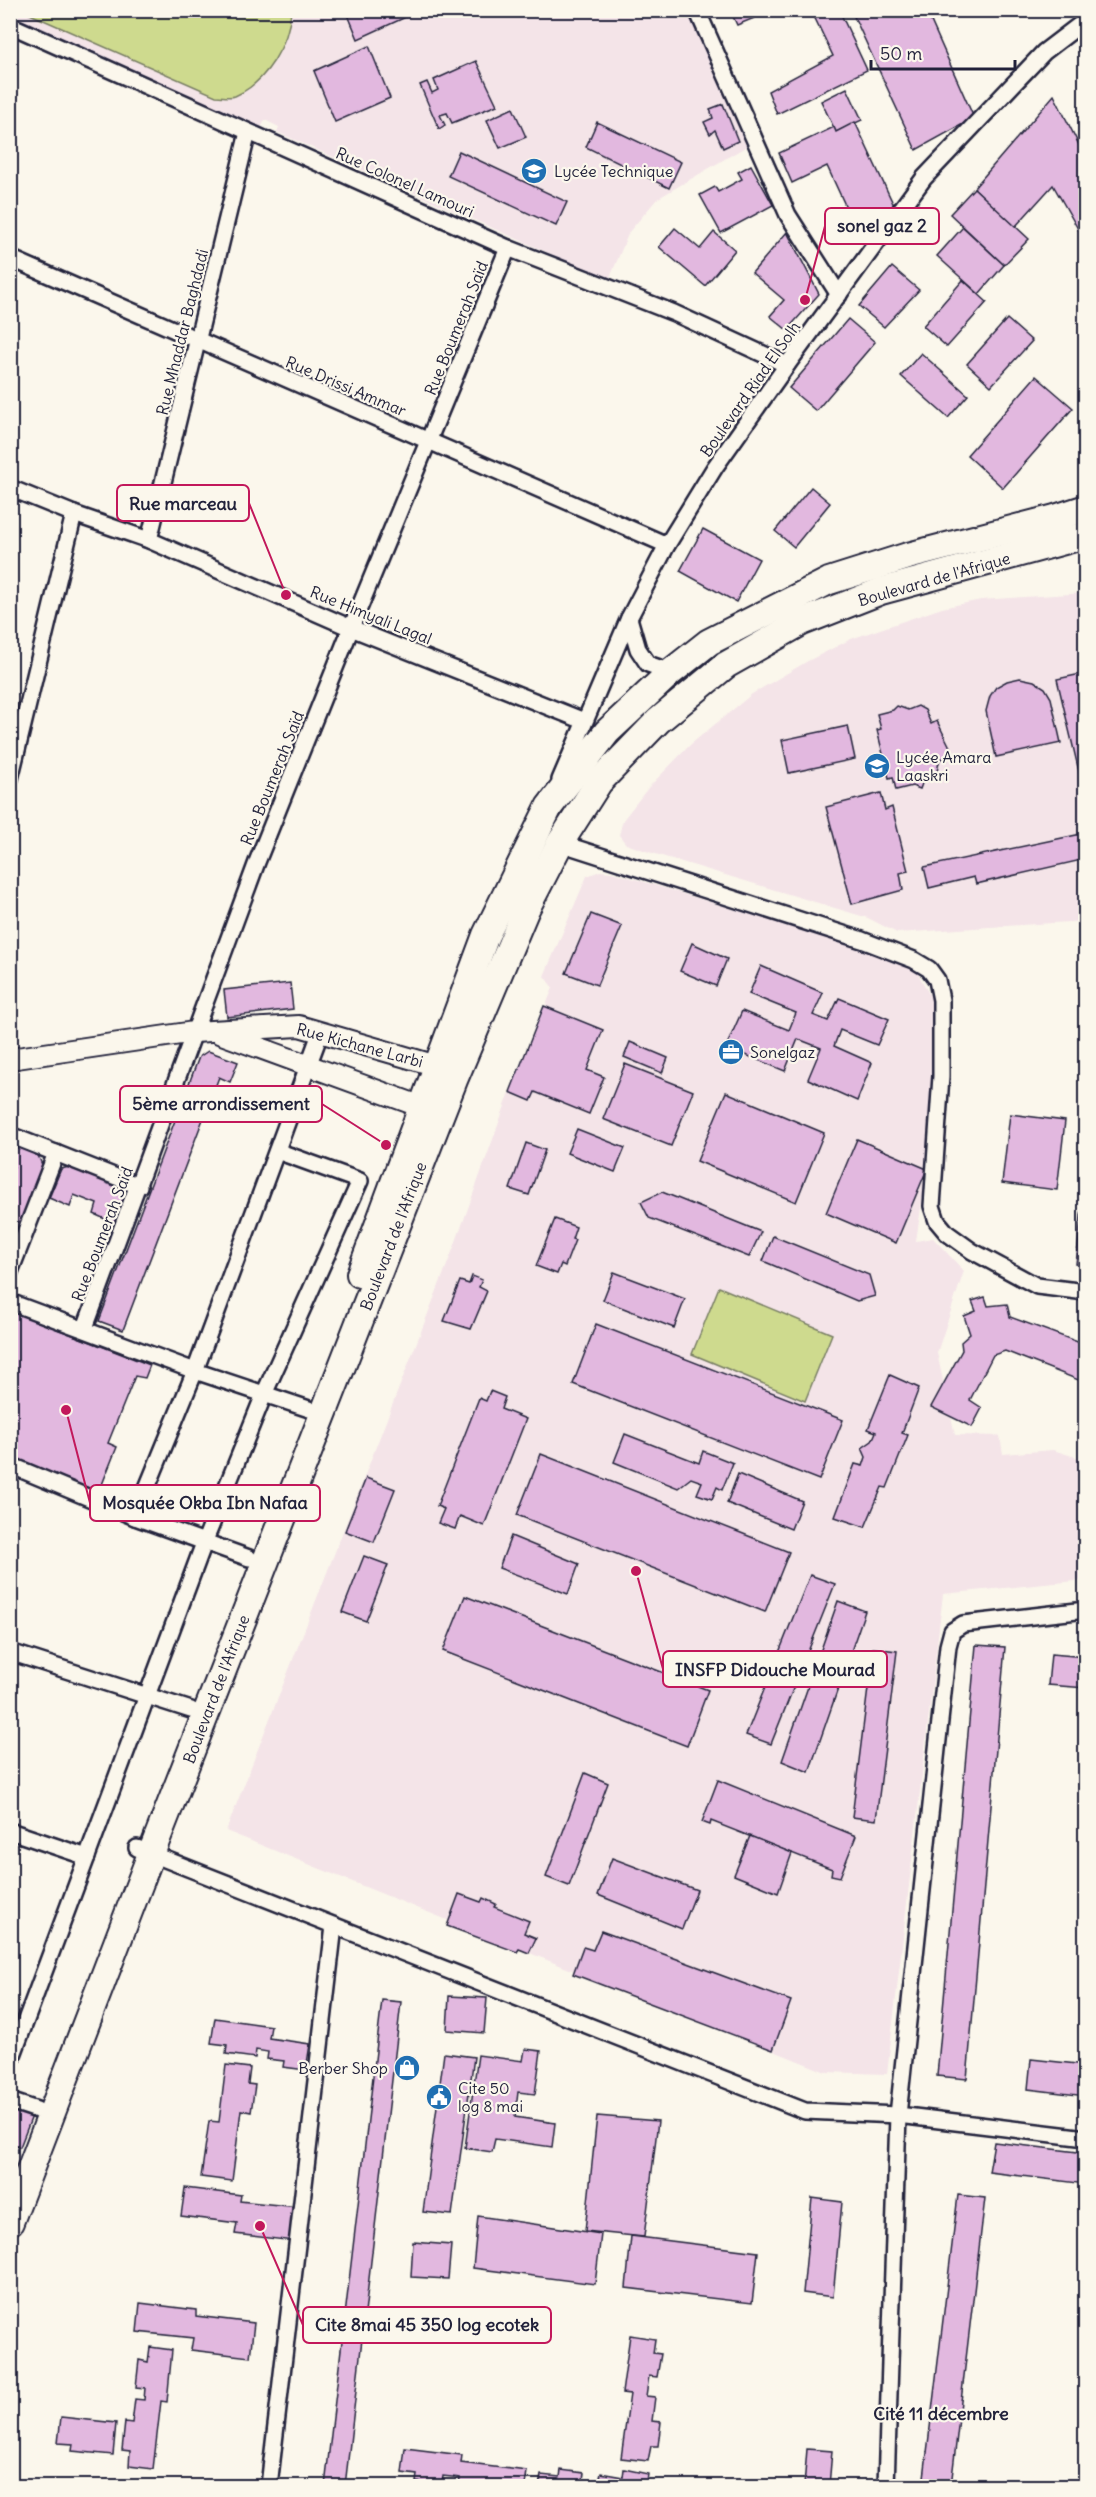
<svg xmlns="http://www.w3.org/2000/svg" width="1096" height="2497" font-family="Delius,sans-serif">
	<rect width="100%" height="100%" fill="#fbf7ec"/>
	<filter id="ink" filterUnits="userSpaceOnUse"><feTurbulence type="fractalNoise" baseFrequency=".0167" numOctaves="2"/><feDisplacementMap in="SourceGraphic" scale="12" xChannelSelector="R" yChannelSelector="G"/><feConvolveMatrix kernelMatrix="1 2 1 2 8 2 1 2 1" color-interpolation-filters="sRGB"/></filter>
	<g filter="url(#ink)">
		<g fill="#f4e4e8">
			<path d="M11,10l681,1 60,132 -95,56 -28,33 -20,48 -332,-148 2,-5 -14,-7 -5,10 -249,-115z"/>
			<path d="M1085,593v328l-188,12 -29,-15 -216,-65 -26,-9 -7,-9 4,-15 25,-32 43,-44 61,-50 54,-32 45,-23 91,-31 39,-8z"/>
			<path d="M600,871l12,1 301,92 26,49 -8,129 -15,99 17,-3 31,33 -27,82 18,82 45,1 3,18 50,-4 32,10 1,120 -143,14 -56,480 -61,-2 -600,-241 228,-584 56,-155 43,-104 -9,-12 43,-100z"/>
		</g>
		<g fill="#ceda8e" stroke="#787e64" stroke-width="1.5">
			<path d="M23,11h268c-2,32 -24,71 -56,85 -5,2 -13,0 -19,0z"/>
			<path d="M719,1287l113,47 -27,67 -113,-47z"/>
		</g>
		<g fill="#e2b8df" stroke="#22223b" stroke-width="1.5">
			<path d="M346,10h75l-63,29z"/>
			<path d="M730,10h44l-37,15z"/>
			<path d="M811,10h28l28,60 -90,44 -9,-23 65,-35z"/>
			<path d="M851,10h75l48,108 -58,32z"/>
			<path d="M369,46l21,52 -55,24 -21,-51z"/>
			<path d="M476,61l21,44 -45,18 -5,-10 -7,2 5,10 -6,4 -19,-44 7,-3 5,11 6,-3 -4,-10z"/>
			<path d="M847,88l15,32 -26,12 -15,-31z"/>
			<path d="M1054,95l32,64v84l-33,-58 -38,42 -41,-39z"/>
			<path d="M723,104l15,37 -15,7 -8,-18 -5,4 -6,-12 9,-4 -3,-9z"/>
			<path d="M513,108l13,29 -26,11 -13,-28z"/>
			<path d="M597,122l84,40 -12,26 -83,-41z"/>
			<path d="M855,122l42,90 -40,19 -30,-65 -35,17 -13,-30 55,-26 2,5z"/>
			<path d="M459,151l108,51 -11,24 -108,-50z"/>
			<path d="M751,165l22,40 -52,28 -21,-38 15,-8 3,5 24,-13 -4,-7z"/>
			<path d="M974,188l55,51 -25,26 -54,-51z"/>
			<path d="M963,227l41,38 -25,29 -42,-38z"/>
			<path d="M675,228l25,21 14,-17 21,18 -30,36 -46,-39z"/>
			<path d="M787,232l32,62 -32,36 -17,-14 14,-16 -32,-27z"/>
			<path d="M892,267l27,23 -35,37 -25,-21z"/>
			<path d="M963,280l24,22 -40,45 -24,-21z"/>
			<path d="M848,319l27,23 -59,69 -27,-23z"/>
			<path d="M1007,319l25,22 -41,45 -24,-22z"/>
			<path d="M921,353l47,42 -20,23 -47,-42z"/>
			<path d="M1036,376l37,32 -70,80 -36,-33z"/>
			<path d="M811,487l19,16 -36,44 -19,-16z"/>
			<path d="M703,529l56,30 -23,43 -56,-31z"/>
			<path d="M1086,673v128l-29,-122z"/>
			<path d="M1020,678l14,3 11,7 6,10 10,45 -65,14 -10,-46 4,-15 6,-9 11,-6z"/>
			<path d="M897,706l11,4 10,-4 7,4 6,14 6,-3 13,26 -3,13 -7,-2 -5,22 -12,1 -3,8 -8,-3 -16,4 -3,-13 -4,1 -12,-48 4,-1 -4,-15 16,-4z"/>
			<path d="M848,726l7,33 -66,14 -7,-33z"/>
			<path d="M881,793l4,17 7,-3 16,64 -8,2 3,17 -51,14 -26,-97z"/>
			<path d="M1086,833v26l-110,25 -2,-7 -45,11 -5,-21z"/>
			<path d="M591,914l31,12 -25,59 -31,-12z"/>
			<path d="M692,943l35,16 -11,27 -36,-15z"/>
			<path d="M761,966l62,27 -10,22 15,6 11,-23 50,21 -12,26 -37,-15 -6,16 38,17 -15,38 -49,-22 13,-31 -23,-9 -13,32 -59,-24 16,-36 47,19 7,-17 -47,-19z"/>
			<path d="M290,983l3,26 -66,8 -3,-27z"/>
			<path d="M544,1006l59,24 -16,40 17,7 -15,37 -54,-22 -4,9 -21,-9z"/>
			<path d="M630,1042l38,16 -6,15 -38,-16z"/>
			<path d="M208,1051l30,11 -8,20 -11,-5 -96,253 -24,-9 100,-264z"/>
			<path d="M625,1064l68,27 -22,55 -68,-27z"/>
			<path d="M726,1092l98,41 -28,69 -99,-41z"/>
			<path d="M1010,1114l55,7 -8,69 -55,-7z"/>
			<path d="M577,1129l48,19 -10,24 -48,-19z"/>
			<path d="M857,1139l70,30 -31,74 -70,-30z"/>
			<path d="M10,1142l27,11 6,14 -23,56 -10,-4v-44l4,-8 -4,-1z"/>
			<path d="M526,1143l19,7 -16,45 -19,-6z"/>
			<path d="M69,1167l52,21 5,9 -10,27 -22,-10 3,-10 -23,-9 -4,12 -21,-9 12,-29z"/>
			<path d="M662,1192l99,40 -12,25 -100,-39 -8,-16z"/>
			<path d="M1082,1207h4v58l-10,-1z"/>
			<path d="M10,1219l10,4 -10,24z"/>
			<path d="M555,1219l21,8 -4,12 3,1 -10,26 -4,-2 -4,10 -21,-8z"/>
			<path d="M773,1236l96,39 6,21 -18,5 -94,-40z"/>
			<path d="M614,1272l71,27 -11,29 -71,-28z"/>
			<path d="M472,1276l10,4 -3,7 8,4 -16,38 -27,-8 16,-40 9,3z"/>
			<path d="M985,1297l3,9 19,-2 3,13 76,28v38l-81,-32 -12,4 -23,45 12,8 -10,19 -41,-20 31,-57 -1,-8 9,-8 -6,-18 12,-5 -4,-10z"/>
			<path d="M11,1311l139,54 -5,13 -10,-2 -27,67 9,4 -18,45 -89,-35z"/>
			<path d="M596,1324l247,96 -24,60 -246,-96z"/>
			<path d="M890,1375l29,13 -17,45 6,2 -21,53 -5,-1 -17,40 -30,-10 20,-53 8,2 3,-9 -4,-9 10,-7 4,-9 -8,-3z"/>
			<path d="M490,1391l15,6 -4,12 25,10 -42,107 -24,-10 -5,13 -17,-6 6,-14 -7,-3 42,-108 7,3z"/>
			<path d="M625,1434l74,29 4,-12 30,12 -11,27 -5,-3 -5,12 -15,-5 5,-12 -11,-4 -13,10 -64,-26z"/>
			<path d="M541,1454l248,98 -24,60 -248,-97z"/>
			<path d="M738,1474l64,27 -11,28 -64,-26z"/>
			<path d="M366,1478l29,11 -21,53 -29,-11z"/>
			<path d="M511,1536l68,28 -11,30 -69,-26z"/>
			<path d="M364,1556l24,9 -22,56 -24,-9z"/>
			<path d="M810,1575l25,9 -64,160 -25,-9z"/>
			<path d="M465,1596l243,94 -21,56 -244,-95z"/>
			<path d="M838,1601l27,10 -56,161 -27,-11z"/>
			<path d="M976,1645l29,2 -38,432 -30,-3z"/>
			<path d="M873,1648l24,3 -21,169 -24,-3z"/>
			<path d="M1051,1654l35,3v31l-38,-3z"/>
			<path d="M585,1773l23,10 -39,103 -23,-9z"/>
			<path d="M718,1780l138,56 -16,41 -9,-2 1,-6 -121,-48 -1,4 -8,-3z"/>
			<path d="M750,1836l42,17 -14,40 -44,-18z"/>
			<path d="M612,1858l85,32 -15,39 -84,-34z"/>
			<path d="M459,1894l22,8 2,-4 13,6 -2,3 35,14 -5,12 12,5 -7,15 -10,-4 -2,3 -70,-26z"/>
			<path d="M601,1931l190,70 -18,49 -200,-76 10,-27 10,3z"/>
			<path d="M449,1996l38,2 -3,35 -37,-3z"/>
			<path d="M382,2000l19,2 -56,484h-20z"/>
			<path d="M215,2018l56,8 -2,12 41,6 -4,26 -23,-3 1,-6 -17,-2 1,-7 -12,-2 -1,8 -29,-4 1,-9 -16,-2z"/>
			<path d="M525,2049l16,2 -6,43 -17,-2 -3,25 40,6 -3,24 -57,-8 -3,13 -27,-4 13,-93 45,6z"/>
			<path d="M444,2053l30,4 -22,158 -29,-3z"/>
			<path d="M1031,2059l55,6v31l-58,-7z"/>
			<path d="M226,2065l24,3 -2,16 7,1 -4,27 -10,-2 -9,71 -31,-4 8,-56 10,1z"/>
			<path d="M10,2108l22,8 -12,31 -10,-4z"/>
			<path d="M597,2116l61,5 -14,116 -59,-6z"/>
			<path d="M994,2142l92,11v31l-97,-12z"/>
			<path d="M185,2188l56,7 -1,6 58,6 -4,34 -59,-7 2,-11 -56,-7z"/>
			<path d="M958,2195l27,3 -34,288h-28z"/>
			<path d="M812,2198l30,4 -9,95 -30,-4z"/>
			<path d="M478,2216l123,18 -6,50 -122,-16z"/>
			<path d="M631,2236l127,16 -6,51 -126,-15z"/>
			<path d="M413,2242l38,3 -3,34 -37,-2z"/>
			<path d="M140,2303l56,7v6l58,7 -4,34 -59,-7 2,-12 -56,-6z"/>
			<path d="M630,2335l25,4 -2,14 8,1 -4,23 -8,-1 -3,20 9,1 -3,24 9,1 -3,24h-7l-3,15 -27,-3 9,-64 -8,-1z"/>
			<path d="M150,2347l22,3 -5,52 -6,-1 -8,68 -24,-3 1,-15 -8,-1 3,-28 7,1 3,-24 9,1 1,-12 -9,-1 3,-27 9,2z"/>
			<path d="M61,2417l55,6 -3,32 -41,-4 1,-7 -15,-1z"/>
			<path d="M405,2448l57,7 -1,8 66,8 -2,15h-66l1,-8 -17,-2 -1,9 -26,-3 1,-7 -15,-2z"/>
			<path d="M807,2449l25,2 -3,35h-25z"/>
			<path d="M624,2469l24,5 -1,7 17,3 -1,2h-124l2,-11 19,2 1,-7 23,3 -1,7 16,2 2,-9 22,4z"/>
		</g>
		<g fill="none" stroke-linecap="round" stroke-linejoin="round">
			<g stroke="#22223b" stroke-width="20">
				<g id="minor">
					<path d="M697,10l91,205 51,80"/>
					<path d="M10,25l498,223 166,65 113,52"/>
					<path d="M10,258l657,287"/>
					<path d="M10,488l64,26 75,26 202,88 233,93"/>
					<path d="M149,540l99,-408"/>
					<path d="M629,618l9,31 10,15 23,8"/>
					<path d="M10,779l64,-265"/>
					<path d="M560,780l69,-162 38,-73 48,-78 72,-102 137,-187 120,-126 42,-32"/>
					<path d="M560,843l302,97 52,20 15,9 8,11 4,20v76l-9,130 5,15 10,12 25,18 65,35 49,6"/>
					<path d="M10,1135l129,51"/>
					<path d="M10,1272l46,-119"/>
					<path d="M10,1302l185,69 114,38"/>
					<path d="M85,1328l172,-466 94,-234 157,-380"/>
					<path d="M10,1465l125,52 114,41"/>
					<path d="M135,1517l60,-146 126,-340"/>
					<path d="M10,1652l181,58"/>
					<path d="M10,1831l77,26"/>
					<path d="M137,1848l668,263 93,4 188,23"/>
					<path d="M10,2063l194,-520 61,-151 95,-211 -83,-30"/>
					<path d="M10,2101l27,9"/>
					<path d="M269,2486l65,-560"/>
					<path d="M886,2486l12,-371 50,-469 4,-15 11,-7 123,-14"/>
				</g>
			</g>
			<g stroke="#22223b" stroke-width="24">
				<g id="tertiary">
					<path d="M219,1033l203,74"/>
					<path d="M10,1059l184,-27 105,-6 138,40"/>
				</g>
			</g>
			<g stroke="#22223b" stroke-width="30">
				<g id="primary">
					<path d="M360,1274l126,-339 63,-128 58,-75 64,-60 38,-30 120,-61 79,-25 147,-38 31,-10"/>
					<path d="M10,2222l141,-368 303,-774 72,-171 34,-66 39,-61 59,-61 68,-56 76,-43 79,-31 205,-56"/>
				</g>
			</g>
			<use href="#minor" stroke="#fbf7ec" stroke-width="15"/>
			<use href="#tertiary" stroke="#fbf7ec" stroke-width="20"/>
			<use href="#primary" stroke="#fbf7ec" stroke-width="26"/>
		</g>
	</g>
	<defs>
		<g id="school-disc" transform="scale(1.35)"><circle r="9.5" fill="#1f6fb2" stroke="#fbf7ec"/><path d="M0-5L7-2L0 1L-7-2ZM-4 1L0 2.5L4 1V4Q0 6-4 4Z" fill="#fff"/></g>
		<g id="office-disc" transform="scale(1.35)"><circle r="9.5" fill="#1f6fb2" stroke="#fbf7ec"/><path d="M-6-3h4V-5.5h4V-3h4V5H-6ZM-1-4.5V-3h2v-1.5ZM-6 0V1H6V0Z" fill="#fff"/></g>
		<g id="shop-disc" transform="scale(1.35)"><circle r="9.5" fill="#1f6fb2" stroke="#fbf7ec"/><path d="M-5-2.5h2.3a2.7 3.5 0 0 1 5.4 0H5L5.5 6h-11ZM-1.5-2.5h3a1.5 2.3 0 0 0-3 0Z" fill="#fff"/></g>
		<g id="civic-disc" transform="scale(1.35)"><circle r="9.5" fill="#1f6fb2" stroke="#fbf7ec"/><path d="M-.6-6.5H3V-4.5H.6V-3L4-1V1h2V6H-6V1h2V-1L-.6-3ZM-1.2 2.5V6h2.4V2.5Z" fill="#fff"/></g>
	</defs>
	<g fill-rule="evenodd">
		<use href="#school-disc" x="534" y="171"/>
		<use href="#school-disc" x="877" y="766"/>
		<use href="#office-disc" x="731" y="1052"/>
		<use href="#shop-disc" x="407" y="2068"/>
		<use href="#civic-disc" x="439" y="2097"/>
	</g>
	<g text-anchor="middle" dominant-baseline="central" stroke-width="4.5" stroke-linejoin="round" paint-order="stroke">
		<g font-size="16" fill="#22223b" stroke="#fbf7ec" text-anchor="start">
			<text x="554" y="171">Lycée Technique</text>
			<text x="896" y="757">Lycée Amara<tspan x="896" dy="18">Laaskri</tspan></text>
			<text x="750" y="1052">Sonelgaz</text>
			<text x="388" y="2068" text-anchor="end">Berber Shop</text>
			<text x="458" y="2088">Cite 50<tspan x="458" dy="18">log 8 mai</tspan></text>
		</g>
		<g font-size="16" fill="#22223b" stroke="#fbf7ec">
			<text transform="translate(405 182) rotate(24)">Rue Colonel Lamouri</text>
			<text transform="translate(456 328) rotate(-68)">Rue Boumerah Saïd</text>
			<text transform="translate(182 332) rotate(-76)">Rue Mhaddar Baghdadi</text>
			<text transform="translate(346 386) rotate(23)">Rue Drissi Ammar</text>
			<text transform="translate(750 389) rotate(-55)">Boulevard Riad El Solh</text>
			<text transform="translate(934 579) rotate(-16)">Boulevard de l'Afrique</text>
			<text transform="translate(371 615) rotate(22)">Rue Himyali Lagal</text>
			<text transform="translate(272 778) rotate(-68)">Rue Boumerah Saïd</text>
			<text transform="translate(360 1045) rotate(15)">Rue Kichane Larbi</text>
			<text transform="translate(102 1234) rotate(-69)">Rue Boumerah Saïd</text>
			<text transform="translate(393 1236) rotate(-69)">Boulevard de l'Afrique</text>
			<text transform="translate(216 1689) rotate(-69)">Boulevard de l'Afrique</text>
		</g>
		<g font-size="18" font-weight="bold" fill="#22223b" stroke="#fbf7ec">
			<text x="941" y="2413">Cité 11 décembre</text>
		</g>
	</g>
	<path fill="none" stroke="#c2185b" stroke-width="2" d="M805 300L825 226M286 595L249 503M386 1145L322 1104M66 1410L90 1503M636 1571L663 1669M260 2226L303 2325"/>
	<g fill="#c2185b" stroke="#fbf7ec" stroke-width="2">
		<circle cx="805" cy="300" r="6"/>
		<circle cx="286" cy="595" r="6"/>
		<circle cx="386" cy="1145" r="6"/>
		<circle cx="66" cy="1410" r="6"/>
		<circle cx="636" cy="1571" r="6"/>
		<circle cx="260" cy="2226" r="6"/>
	</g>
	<g fill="#fbf7ec" stroke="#c2185b" stroke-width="2">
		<rect x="825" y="208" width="114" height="36" rx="6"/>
		<rect x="117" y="485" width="132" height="36" rx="6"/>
		<rect x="120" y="1086" width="202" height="36" rx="6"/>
		<rect x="90" y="1485" width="230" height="36" rx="6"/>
		<rect x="663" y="1651" width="224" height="36" rx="6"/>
		<rect x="303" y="2307" width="248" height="36" rx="6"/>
	</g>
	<g font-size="18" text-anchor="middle" font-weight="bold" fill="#22223b">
		<text x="882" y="232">sonel gaz 2</text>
		<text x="183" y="510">Rue marceau</text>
		<text x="221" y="1110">5ème arrondissement</text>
		<text x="205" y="1509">Mosquée Okba Ibn Nafaa</text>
		<text x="775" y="1676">INSFP Didouche Mourad</text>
		<text x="427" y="2331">Cite 8mai 45 350 log ecotek</text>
	</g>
	<rect width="1096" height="2497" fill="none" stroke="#fbf7ec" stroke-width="36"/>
	<rect x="18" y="18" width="1060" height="2461" fill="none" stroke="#22223b" stroke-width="2" filter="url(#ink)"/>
	<path d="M871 60v9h144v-9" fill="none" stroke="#22223b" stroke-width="3"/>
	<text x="880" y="60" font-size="18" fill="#22223b" stroke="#fbf7ec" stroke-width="4.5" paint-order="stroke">50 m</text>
</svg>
